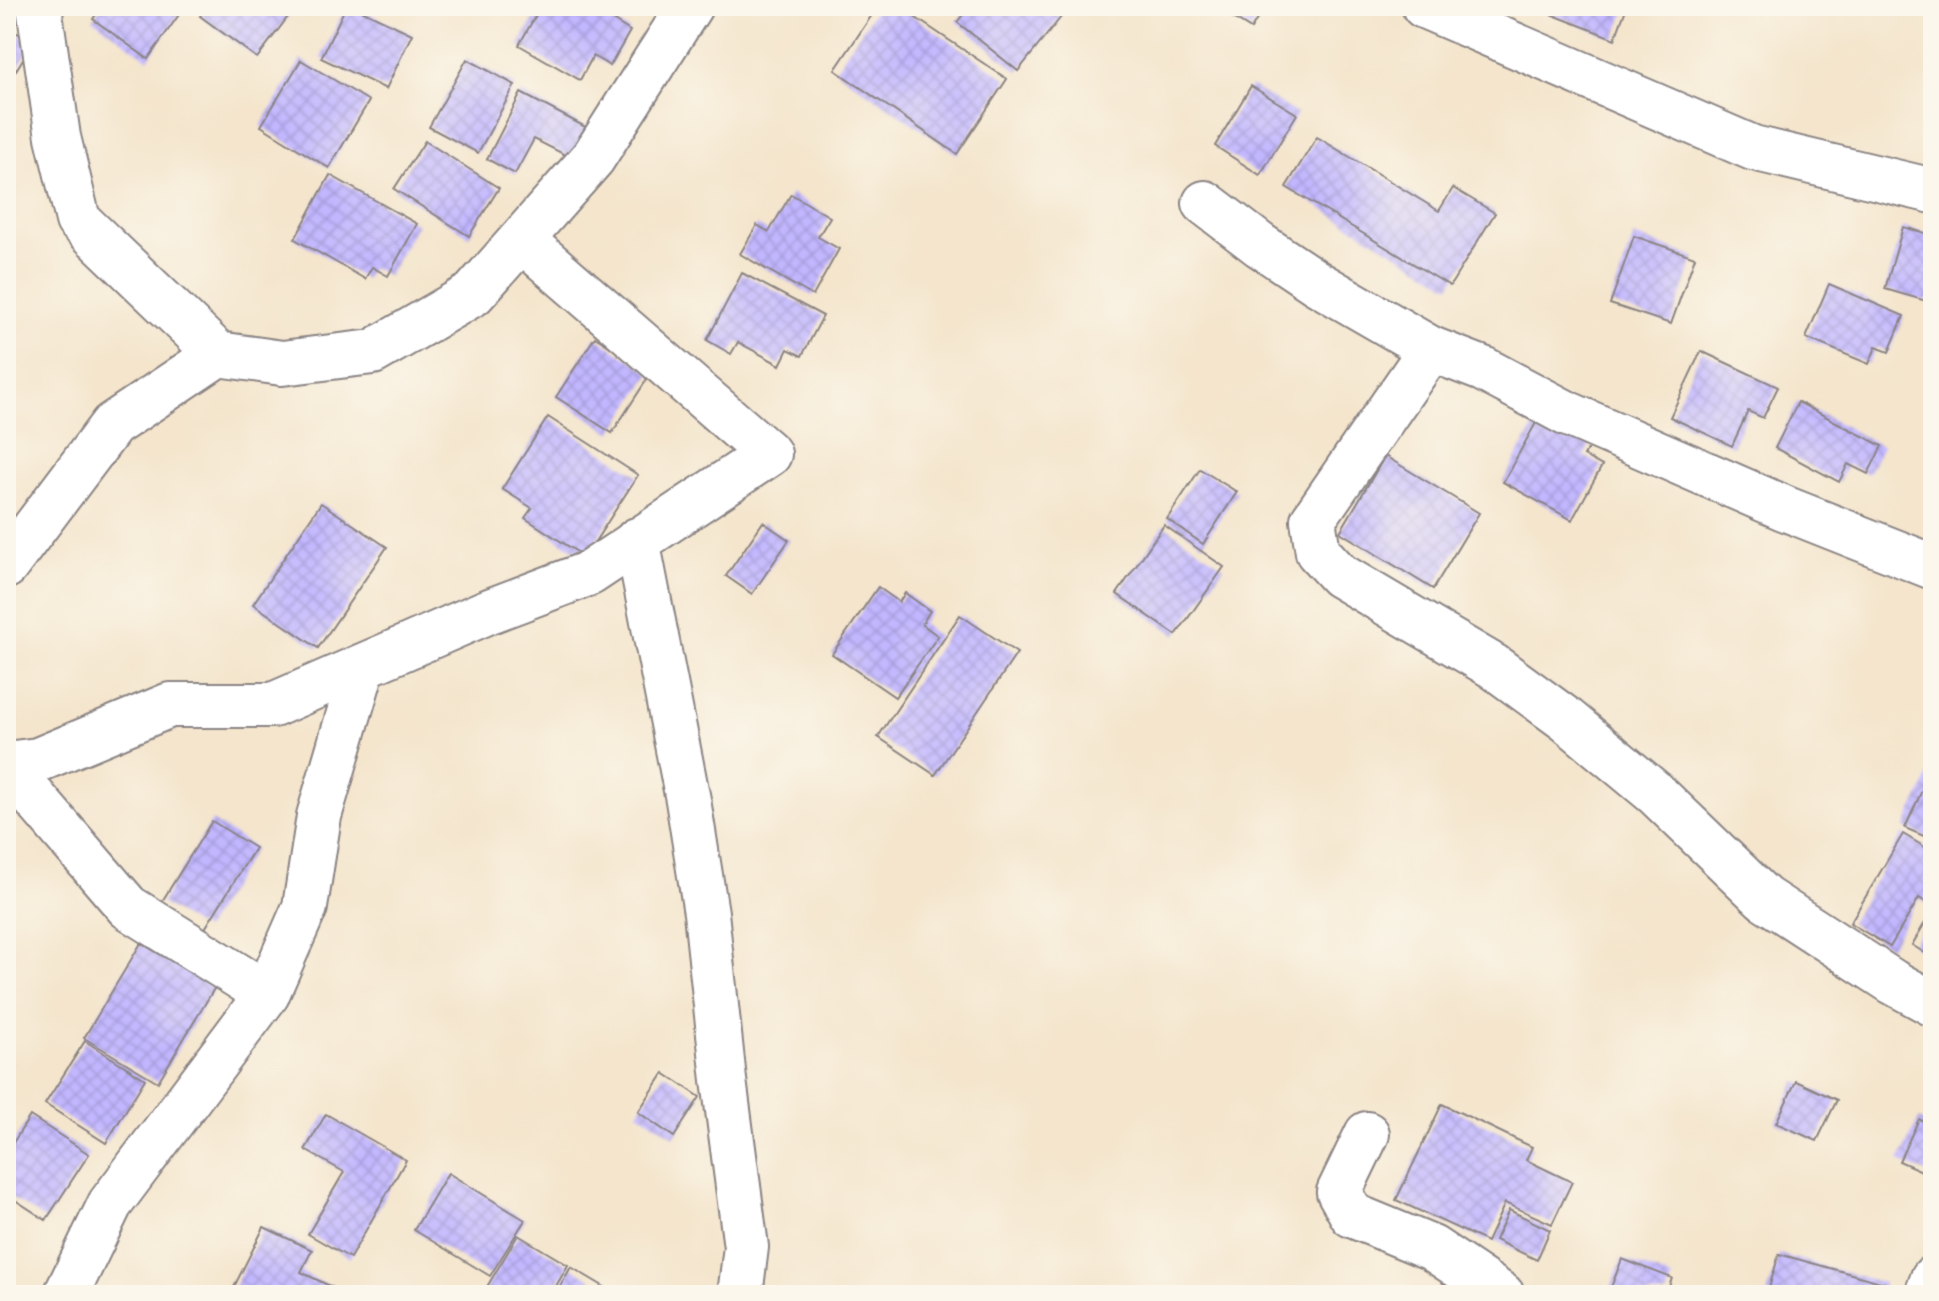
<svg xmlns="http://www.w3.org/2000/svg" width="1939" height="1301" font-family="'IM FELL DW Pica',serif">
	<defs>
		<pattern id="building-cross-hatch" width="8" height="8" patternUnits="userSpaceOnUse" patternTransform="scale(2)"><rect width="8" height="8" fill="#c2b7ff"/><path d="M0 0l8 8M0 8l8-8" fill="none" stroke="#a69ddb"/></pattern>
	</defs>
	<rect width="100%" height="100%" fill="#fbf7ec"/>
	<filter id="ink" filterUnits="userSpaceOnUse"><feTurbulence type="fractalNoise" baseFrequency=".0125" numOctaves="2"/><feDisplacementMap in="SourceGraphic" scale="16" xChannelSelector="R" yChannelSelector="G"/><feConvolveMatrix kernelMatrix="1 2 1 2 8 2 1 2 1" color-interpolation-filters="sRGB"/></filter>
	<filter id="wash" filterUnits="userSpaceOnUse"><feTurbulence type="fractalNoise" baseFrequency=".006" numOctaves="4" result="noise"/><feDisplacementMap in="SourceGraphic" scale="32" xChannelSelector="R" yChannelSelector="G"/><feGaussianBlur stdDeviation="1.8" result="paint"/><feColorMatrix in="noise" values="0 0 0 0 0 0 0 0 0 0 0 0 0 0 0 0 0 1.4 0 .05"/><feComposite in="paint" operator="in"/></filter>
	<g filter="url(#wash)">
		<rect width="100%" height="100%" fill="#f4e5cc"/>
		<g id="blocks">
			<g fill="url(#building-cross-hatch)">
				<path d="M102,6h83l-37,53 -55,-40z"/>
				<path d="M208,6h88l-39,52 -57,-42z"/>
				<path d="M346,6h7l59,28 -26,55 -65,-31z"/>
				<path d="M541,6h82l-9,15 16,10 -20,35 -17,-10 -13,24 -61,-35z"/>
				<path d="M878,6h20l109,73 -50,75 -122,-84z"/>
				<path d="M970,6h77l14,11 -43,54 -61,-49z"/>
				<path d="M1214,6h51l-14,23z"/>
				<path d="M1530,6h97l-12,33z"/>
				<path d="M6,26l27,17 -27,43z"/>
				<path d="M467,59l48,26 -37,68 -49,-26z"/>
				<path d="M301,60l68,41 -40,67 -68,-42z"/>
				<path d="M1251,86l46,28 -37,61 -45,-29z"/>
				<path d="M521,93l74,39 -16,30 -45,-23 -19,35 -28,-15z"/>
				<path d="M1317,137l122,74 14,-23 42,25 -45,73 -164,-99z"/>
				<path d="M425,141l74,47 -30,48 -75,-47z"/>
				<path d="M330,175l87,49 -29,52 -16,-9 -7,12 -70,-40z"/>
				<path d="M791,194l39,23 -12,20 21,12 -26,47 -73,-42 17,-29 12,7z"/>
				<path d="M1903,227l30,8v68l-48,-14z"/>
				<path d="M1634,236l61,21 -24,67 -61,-20z"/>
				<path d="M742,273l81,43 -21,40 -14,-7 -8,16 -42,-23 -7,12 -24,-14z"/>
				<path d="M1829,284l75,32 -15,36 -13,-5 -7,17 -63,-26z"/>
				<path d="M595,337l56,36 -39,60 -56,-36z"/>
				<path d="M1701,351l77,36 -15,31 -15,-7 -16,35 -62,-29z"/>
				<path d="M1798,402l84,44 -14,28 -20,-10 -9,18 -64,-34z"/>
				<path d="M1542,412l51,28 -9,16 18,10 -30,54 -69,-38z"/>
				<path d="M548,417l90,58 -53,82 -60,-39 7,-10 -30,-19z"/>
				<path d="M1385,456l94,57 -46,76 -93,-57z"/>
				<path d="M1200,469l37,23 -34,52 -36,-25z"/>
				<path d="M321,503l66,44 -69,101 -65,-44z"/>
				<path d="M763,522l26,18 -37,54 -26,-18z"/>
				<path d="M1164,525l60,42 -48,68 -59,-41z"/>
				<path d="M878,587l21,15 6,-9 25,18 -8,13 16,12 -43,61 -63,-43z"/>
				<path d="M960,615l57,38 -82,122 -57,-38z"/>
				<path d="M1933,766v74l-28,-12z"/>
				<path d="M212,821l43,27 -51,82 -43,-27z"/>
				<path d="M1903,834l30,18v44l-4,8 -10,-6 -29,49 -40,-24z"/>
				<path d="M1933,909v49l-21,-13z"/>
				<path d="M141,943l74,44 -57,95 -74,-44z"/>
				<path d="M85,1041l60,38 -39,64 -61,-39z"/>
				<path d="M664,1073l36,24 -26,40 -36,-25z"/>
				<path d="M1796,1081l41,19 -20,41 -41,-18z"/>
				<path d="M1442,1104l90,43 -6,13 46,22 -20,42 -47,-21 -18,39 -91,-42z"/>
				<path d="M326,1114l80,46 -56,98 -42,-24 36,-62 -39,-22z"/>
				<path d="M30,1116l59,38 -43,66 -40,-26v-40z"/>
				<path d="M1919,1119l14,7v50l-34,-15z"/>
				<path d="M448,1173l77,47 -35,56 -76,-46z"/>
				<path d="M1509,1210l41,20 -13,30 -42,-20z"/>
				<path d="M264,1227l48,23 -11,22 35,17 -4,6h-83l-15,-8z"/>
				<path d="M518,1235l50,30 -17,30h-69z"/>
				<path d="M1779,1254l105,29 -3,12h-114z"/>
				<path d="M1622,1259l50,19 -6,17h-58z"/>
				<path d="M571,1267l47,28h-63z"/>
			</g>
		</g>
	</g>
	<g filter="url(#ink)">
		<use href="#blocks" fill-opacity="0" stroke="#8b8484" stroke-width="2"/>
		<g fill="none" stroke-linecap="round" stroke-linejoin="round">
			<g stroke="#8b8484" stroke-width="48">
				<g id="minor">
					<path d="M39,6l19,131 20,83 140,134 64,9 91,-11 100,-58 120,-136 97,-152"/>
					<path d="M1424,6l329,142 180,43"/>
					<path d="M1205,203l55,42 57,38 114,66 52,20 83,44 218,95 149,59"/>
					<path d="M1431,349l-118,171 5,32 21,23 154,91 74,54 88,73 109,105 129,84 40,22"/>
					<path d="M637,540l51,260 18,113 18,167 22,167 -6,48"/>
					<path d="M6,566l106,-141 106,-71"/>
					<path d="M6,764l32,-4 132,-55h103l214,-93 103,-39 179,-119 -247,-214"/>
					<path d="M6,765l122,142 139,87"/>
					<path d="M1367,1134l-28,58 13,23 80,33 70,47"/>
					<path d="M66,1295l44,-91 157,-210 38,-87 14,-91 44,-150"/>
					<path d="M1927,1295l6,-17"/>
				</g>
			</g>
			<use href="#minor" stroke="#fff" stroke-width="44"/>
		</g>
	</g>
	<rect width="1939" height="1301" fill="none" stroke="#fbf7ec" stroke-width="32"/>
</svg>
